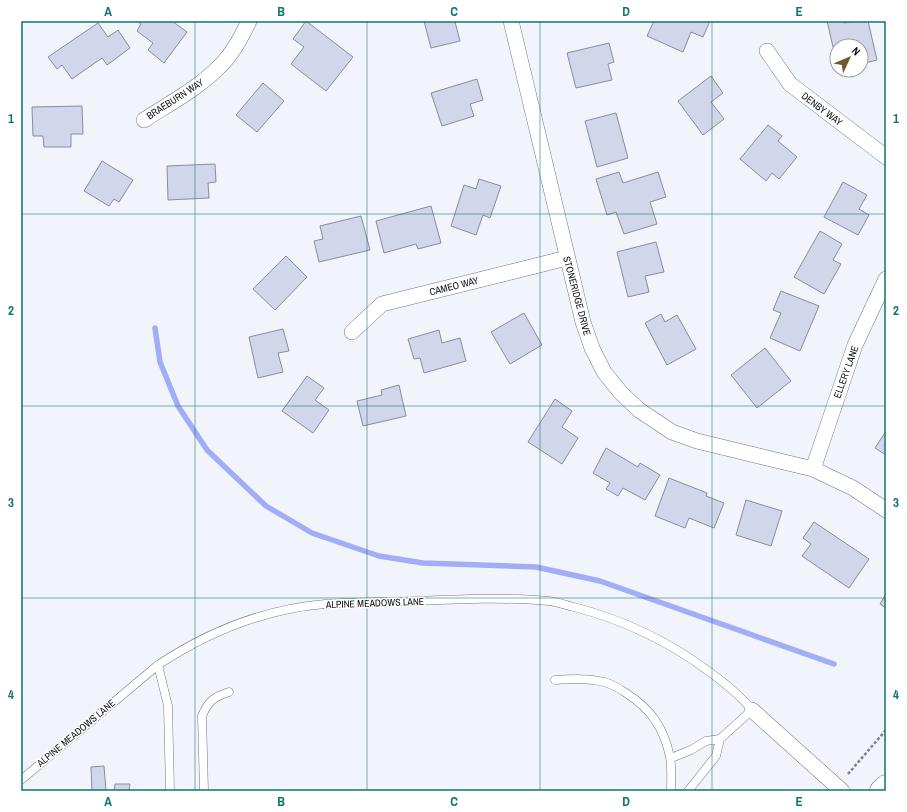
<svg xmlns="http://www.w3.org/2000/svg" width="907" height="812" font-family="'Archivo Narrow',sans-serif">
	<rect width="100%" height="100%" fill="#f2f4fc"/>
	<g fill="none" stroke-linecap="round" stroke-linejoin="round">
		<path stroke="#a1adf7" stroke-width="5.5" d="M155,328l5,34 18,44 29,44 59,56 46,27 67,23 44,7 113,4 64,14 234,83"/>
	</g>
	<g fill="#d2d6eb" stroke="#888c9f">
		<path d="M137,21h35l15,11 -23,31 -16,-13 5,-7 -16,-12 4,-7z"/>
		<path d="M306,21l47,36 -27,34 -35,-27 13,-17 -11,-8z"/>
		<path d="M424,21h36l-5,1 5,19 -29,7z"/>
		<path d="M654,21h56l-7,16 -12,-5 -8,20 -36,-16z"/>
		<path d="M827,21h17v2l10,-2h14l9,39 -16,4v-18h-15v-2l-13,3z"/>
		<path d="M98,23l10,14 10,-7 12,18 -23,17 -5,-7 -30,21 -10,-14 -5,4 -9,-12z"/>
		<path d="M609,43l5,19 -6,2 4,16 -36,8 -9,-35z"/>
		<path d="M711,76l12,17 -12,9 13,17 -21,16 -25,-34z"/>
		<path d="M477,79l6,21 -13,4 4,12 -32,10 -11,-33z"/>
		<path d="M263,83l21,18 -27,31 -21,-17z"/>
		<path d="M82,106l1,28h-12v13h-27l-1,-11h-10l-1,-29z"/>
		<path d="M616,113l12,45 -31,9 -12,-46z"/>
		<path d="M768,125l14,11 -4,5 19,16 -18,22 -7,-6 -6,8 -26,-22z"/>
		<path d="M102,161l31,19 -14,22 -5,-3 -5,7 -25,-15z"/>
		<path d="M215,164l1,18 -8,1 1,15 -41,2 -1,-34z"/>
		<path d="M619,172l4,11 35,-11 8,25 -16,5 7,22 -33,10 -8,-22 -9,3 -11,-36z"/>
		<path d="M479,179l22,7 -11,32 -7,-3 -7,20 -25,-9 13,-41 12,4z"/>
		<path d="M843,182l24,13 -8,14 10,6 -11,20 -34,-18z"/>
		<path d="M431,206l10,37 -23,6 -2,-5 -32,9 -8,-32z"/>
		<path d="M361,216l9,34 -51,12 -5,-21 9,-2 -3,-13z"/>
		<path d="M820,231l22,13 -9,16 8,4 -17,30 -30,-17z"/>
		<path d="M656,242l8,30 -19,4 4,16 -21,5 -11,-45z"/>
		<path d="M286,256l21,21 -32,33 -22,-21z"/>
		<path d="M781,291l38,15 -19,45 -30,-13 11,-25 -8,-3z"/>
		<path d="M524,313l18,32 -32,19 -19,-32z"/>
		<path d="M661,314l4,8 12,-7 19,34 -29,16 -22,-42z"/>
		<path d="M283,329l6,22 -11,2 5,19 -25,6 -9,-41z"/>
		<path d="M439,330l3,13 18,-5 6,23 -42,12 -4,-15 -6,1 -6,-20z"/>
		<path d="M765,348l26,33 -34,27 -26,-33z"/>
		<path d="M307,376l17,12 -9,12 14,10 -16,23 -31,-22z"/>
		<path d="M399,385l7,31 -43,10 -6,-25 25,-6 -1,-5z"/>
		<path d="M555,399l17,12 -10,16 16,11 -16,26 -34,-22z"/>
		<path d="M886,431v24l-11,-7z"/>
		<path d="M606,448l32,19 2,-4 20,12 -15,25 -22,-12 -5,8 -12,-7 4,-6 -17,-10z"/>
		<path d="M669,478l38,15 -1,3 18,7 -10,25 -25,-10 -4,10 -30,-12z"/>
		<path d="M746,500l36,11 -11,35 -35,-11z"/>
		<path d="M814,522l55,37 -20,29 -47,-32 9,-12 -8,-6z"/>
		<path d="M886,594v14l-6,-4z"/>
		<path d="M104,766l2,25h-14l-1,-24z"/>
		<path d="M115,784h15l-1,7h-15z"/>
	</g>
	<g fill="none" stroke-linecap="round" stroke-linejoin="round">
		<g stroke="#727588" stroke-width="9">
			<g id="lane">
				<path d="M158,665l10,41 2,85"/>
				<path d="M555,680c17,-1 33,-2 49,2 8,2 16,7 22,11 25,16 38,35 44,64 2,11 1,23 1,34"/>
				<path d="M671,758l20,-8 15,-9 14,-2"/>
				<path d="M21,780l137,-115c50,-33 107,-56 167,-61 31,-2 62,-2 93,-3 43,-2 87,-4 131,0 8,1 17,4 25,6 50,13 96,35 137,66 15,11 29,22 41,37l-32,29 -4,17 -28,35"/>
				<path d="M204,791l-2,-75c6,-15 12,-19 27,-24"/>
			</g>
		</g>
		<g stroke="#727588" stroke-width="16">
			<g id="street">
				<path d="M511,21l72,301 9,26 12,24 17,21 18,17 33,22 25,9 116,28 40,19 33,22"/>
				<path d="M767,51l23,33 96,73"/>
				<path d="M144,120c26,-17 55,-32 77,-55 12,-12 21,-29 28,-44"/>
				<path d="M352,332l30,-28 185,-46"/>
				<path d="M813,469l42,-124 31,-66"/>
				<path d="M752,710l90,81"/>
			</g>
		</g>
		<g stroke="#727588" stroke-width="23">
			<path id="secondary" d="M881,791l5,-5"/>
		</g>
		<path stroke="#808289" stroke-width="2.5" stroke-dasharray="3 2" stroke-linecap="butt" d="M848,774l38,-44"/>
		<use href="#lane" stroke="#fff" stroke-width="8"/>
		<use href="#street" stroke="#fff" stroke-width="15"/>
		<use href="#secondary" stroke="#fff" stroke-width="22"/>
	</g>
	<path fill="none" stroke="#0f766e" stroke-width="1" stroke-opacity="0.55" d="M195,21v770M367,21v770M540,21v770M712,21v770M21,214h865M21,406h865M21,598h865"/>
	<g text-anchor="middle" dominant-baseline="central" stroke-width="3" stroke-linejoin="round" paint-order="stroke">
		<g font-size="10" fill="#0c0d14" stroke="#fff">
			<text transform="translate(175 99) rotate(-33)">BRAEBURN WAY</text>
			<text transform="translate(822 109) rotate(37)">DENBY WAY</text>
			<text transform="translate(454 286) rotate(-14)">CAMEO WAY</text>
			<text transform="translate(577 296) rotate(75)">STONERIDGE DRIVE</text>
			<text transform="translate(846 372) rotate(-70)">ELLERY LANE</text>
			<text transform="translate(375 603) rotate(-2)">ALPINE MEADOWS LANE</text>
			<text transform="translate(76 733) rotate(-40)">ALPINE MEADOWS LANE</text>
		</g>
	</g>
	<rect width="907" height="812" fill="none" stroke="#ffffff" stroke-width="44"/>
	<g transform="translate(849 58) rotate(46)"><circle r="19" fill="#ffffff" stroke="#9e9ea1"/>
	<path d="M0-3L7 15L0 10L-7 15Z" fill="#695d29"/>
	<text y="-6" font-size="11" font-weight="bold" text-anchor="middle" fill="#0c0d14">N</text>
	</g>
	<rect x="22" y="22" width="863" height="768" fill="none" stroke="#0f766e" stroke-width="1.5"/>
	<g font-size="13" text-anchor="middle" font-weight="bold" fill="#0f766e">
		<text x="108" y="16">A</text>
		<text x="281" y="16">B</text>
		<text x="454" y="16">C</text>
		<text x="626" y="16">D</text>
		<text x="799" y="16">E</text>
		<text x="11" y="123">1</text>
		<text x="896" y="123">1</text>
		<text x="11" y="315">2</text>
		<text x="896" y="315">2</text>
		<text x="11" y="507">3</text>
		<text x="896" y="507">3</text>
		<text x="11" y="699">4</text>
		<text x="896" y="699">4</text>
		<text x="108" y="806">A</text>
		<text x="281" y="806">B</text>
		<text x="454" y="806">C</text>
		<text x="626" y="806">D</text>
		<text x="799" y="806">E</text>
	</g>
</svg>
